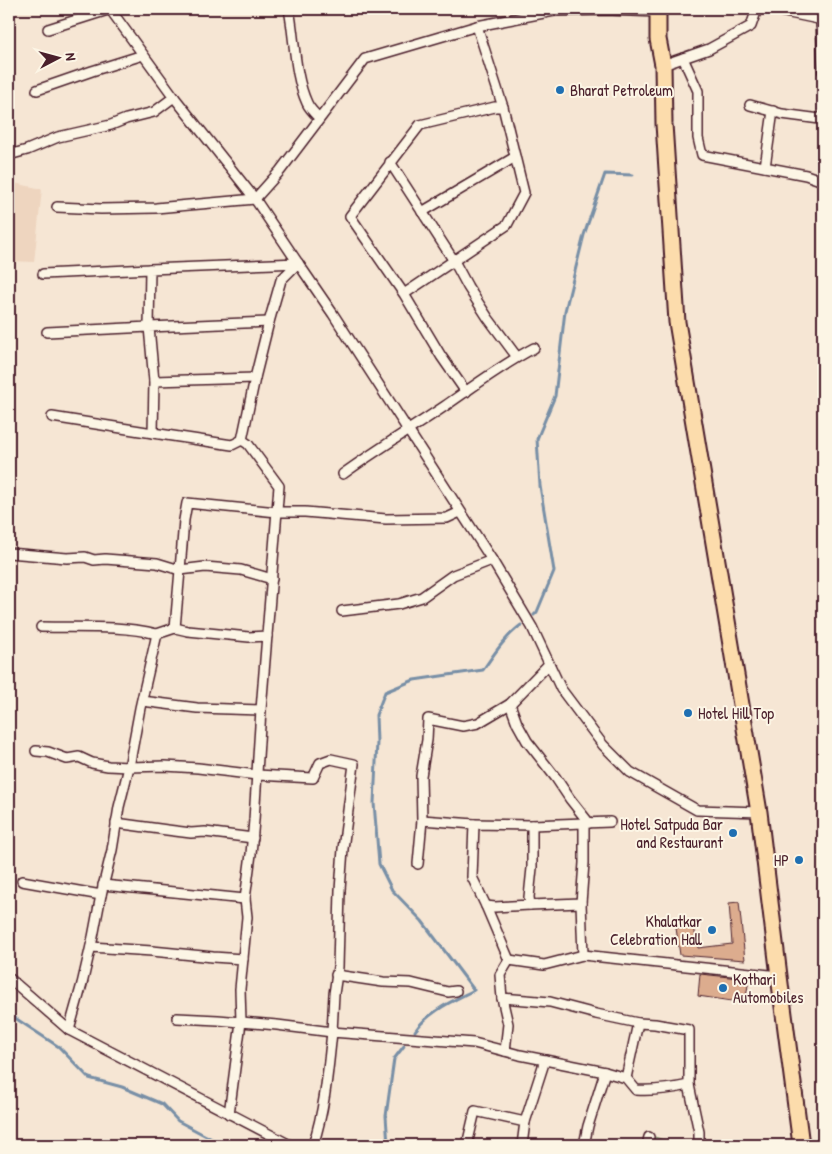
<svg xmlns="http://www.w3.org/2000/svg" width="832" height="1154" font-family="'Patrick Hand',sans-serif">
	<rect width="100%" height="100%" fill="#f6e6d4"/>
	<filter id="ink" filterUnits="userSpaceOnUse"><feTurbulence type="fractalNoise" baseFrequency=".02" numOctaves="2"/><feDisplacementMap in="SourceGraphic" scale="10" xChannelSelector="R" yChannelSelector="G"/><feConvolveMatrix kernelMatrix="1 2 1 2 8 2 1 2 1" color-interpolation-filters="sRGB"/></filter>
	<g filter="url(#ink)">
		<path fill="#eed5bf" d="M9,182l33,7 -8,73 -25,-1z"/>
		<path fill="#b7ecad" stroke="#80866c" d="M655,1137l23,8h-25z"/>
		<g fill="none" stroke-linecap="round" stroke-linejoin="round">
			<g stroke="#788fa6" stroke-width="3">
				<path d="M534,615l3,-3 17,-41 -14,-85 -3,-47 18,-43 10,-85 19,-76 21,-61 28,1"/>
				<path d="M9,1014l50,33 30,31 33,9 40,17 16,17 45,24"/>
				<path d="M415,1031c14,-20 38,-30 59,-41l-52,-69 -30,-31 -13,-26 -5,-61 3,-61 -1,-27 9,-23 29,-12 34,-5 35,-5c11,-16 22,-33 38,-45"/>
				<path d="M388,1145l-2,-29 8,-57 10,-13"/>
			</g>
		</g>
		<g fill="#dcac8e" stroke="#4a1f2b">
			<path d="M739,902l6,58 -65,-5 -4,-27 18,-1 4,21 34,-4 -3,-41z"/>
			<path d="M700,974l49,5 -4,24 -47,-7z"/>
		</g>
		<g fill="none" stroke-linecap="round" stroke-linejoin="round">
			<g stroke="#4a1f2b" stroke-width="12">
				<g id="minor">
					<path d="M110,9l64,88 81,102 43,64"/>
					<path d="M289,9c6,30 5,66 18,94 2,5 8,11 12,15"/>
					<path d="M761,9l14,1 48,10"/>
					<path d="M821,19l2,52"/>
					<path d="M477,26l26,81"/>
					<path d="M48,29l63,-20"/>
					<path d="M683,58l15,33v47l4,17 104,20 17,6"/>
					<path d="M663,65l46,-16 42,-23 6,-17"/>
					<path d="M37,90l55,-19 51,-16"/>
					<path d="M750,105l32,9 38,5 3,-4"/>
					<path d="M9,155l18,-5 31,-13 53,-12 15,-6 28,-7 20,-15"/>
					<path d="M390,162l64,99 14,26 20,31 29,39"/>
					<path d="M765,167l8,-56"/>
					<path d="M57,207l44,2 55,-1 99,-9 25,-28 85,-112 112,-33 77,-15 52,-1 52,2"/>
					<path d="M422,212l93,-55"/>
					<path d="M43,274l107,-5"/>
					<path d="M404,294l103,-69 17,-32 -21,-86h-8l-75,18 -70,91 54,78 37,62 25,36"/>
					<path d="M47,332l102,-5 1,-58 148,-6"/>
					<path d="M154,381l101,-3"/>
					<path d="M52,417l101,16"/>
					<path d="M242,440l-10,5 -79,-12 1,-52 -5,-54 120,-5"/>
					<path d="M343,474c33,-24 68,-45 102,-68 29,-20 58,-42 89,-58"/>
					<path d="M9,553l58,5 18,-1 9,3 11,-1 52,4 23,7 4,-50 3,-17 90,9h28l81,7 61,-1 13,-6"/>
					<path d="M342,611l57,-7 23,-7 31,-22 39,-15"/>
					<path d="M41,627c39,1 79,-2 116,7"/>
					<path d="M175,628l13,3 61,6 18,-1"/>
					<path d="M142,701l55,7 64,2"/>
					<path d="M510,704l7,19 10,18 29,37 14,21 19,24"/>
					<path d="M36,751l12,1 19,7 12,-2 13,6 16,3 21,1 36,-1 33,2 59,7 56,3 7,-15 11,-4 23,5 -11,85 -3,41 -2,77 -4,27 -2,38 -55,-7 -36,-3 -12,92"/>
					<path d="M422,820l-1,-44 6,-36 1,-21 35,7 15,-3 32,-19 39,-40"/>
					<path d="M116,823l51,7 24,3 14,-1 48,6"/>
					<path d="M418,864l4,-44 52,4"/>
					<path d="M22,881l79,14"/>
					<path d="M103,885l142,14"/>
					<path d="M581,903l2,52"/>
					<path d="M530,905l51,-2 3,-40v-40"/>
					<path d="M486,906l9,1 35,-2 -1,-8 3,-29v-43"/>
					<path d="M91,947l61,4 61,6 30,2"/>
					<path d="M509,960l-23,-54 -14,-29 2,-53 58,1 78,-3"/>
					<path d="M336,975l47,7 28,1 37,9 8,-1"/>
					<path d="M9,978l60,52 221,115"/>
					<path d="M502,998l6,26 -3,27"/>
					<path d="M177,1018l41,2 23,2 -1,-33 7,-72 -2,-18 6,-45 3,-34 7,-110 18,-224 -31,-42 -6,-4 13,-62 14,-56 12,-42 17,-17 35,51 159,246 40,67 29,62 42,56 27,27 67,38 62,2"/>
					<path d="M638,1023l-42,-9 -46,-12 -48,-4 -2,-23 9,-15 35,5 39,-10 196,21"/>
					<path d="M69,1030l13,-46 11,-47 8,-42 11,-45 7,-43 10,-40 11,-59 17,-74 18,-6 5,-58 25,-3 36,3 31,9"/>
					<path d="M689,1085l10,47v13"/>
					<path d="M525,1122l20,-62"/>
					<path d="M313,1145c12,-36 15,-75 19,-113l142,11 46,12 85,17"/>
					<path d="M467,1145l8,-34 50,11 -3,23"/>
					<path d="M584,1145l4,-19 17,-54 21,6 10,12c18,1 35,-1 53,-5v-55l-34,-6 -17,-1 -12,55"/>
					<path d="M647,1145l2,-8"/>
				</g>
			</g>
			<g stroke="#4a1f2b" stroke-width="19">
				<path id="trunk" d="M658,9v30l5,26 1,59 13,198 82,490 20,164 22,169"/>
			</g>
			<use href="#minor" stroke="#fcf5e5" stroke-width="9"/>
			<use href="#trunk" stroke="#fcdcac" stroke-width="15"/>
		</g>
	</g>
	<g fill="#1f6fb2" stroke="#fcf5e5" stroke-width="2">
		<circle cx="560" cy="90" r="5"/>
		<circle cx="688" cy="713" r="5"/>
		<circle cx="733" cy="833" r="5"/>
		<circle cx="799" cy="860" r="5"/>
		<circle cx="712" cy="930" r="5"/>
		<circle cx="723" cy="988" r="5"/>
	</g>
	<g text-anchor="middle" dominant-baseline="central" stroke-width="4" stroke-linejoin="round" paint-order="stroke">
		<g font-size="16" fill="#4a1f2b" stroke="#fcf5e5" text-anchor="start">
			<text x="570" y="90">Bharat Petroleum</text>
			<text x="698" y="713">Hotel Hill Top</text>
			<text x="723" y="824" text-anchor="end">Hotel Satpuda Bar<tspan x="723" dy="18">and Restaurant</tspan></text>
			<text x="789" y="860" text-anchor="end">HP</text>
			<text x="702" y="921" text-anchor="end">Khalatkar<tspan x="702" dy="18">Celebration Hall</tspan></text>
			<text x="733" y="979">Kothari<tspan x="733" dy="18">Automobiles</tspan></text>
		</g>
	</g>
	<rect width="832" height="1154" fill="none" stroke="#fcf5e5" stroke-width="30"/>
	<rect x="15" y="15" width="802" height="1124" fill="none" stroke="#4a1f2b" stroke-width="2" filter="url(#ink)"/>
	<g transform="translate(58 58) rotate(84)" stroke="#fcf5e5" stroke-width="4" paint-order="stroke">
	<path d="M0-4L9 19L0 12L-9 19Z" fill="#4a1f2b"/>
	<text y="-8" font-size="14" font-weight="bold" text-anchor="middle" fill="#4a1f2b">N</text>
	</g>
</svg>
